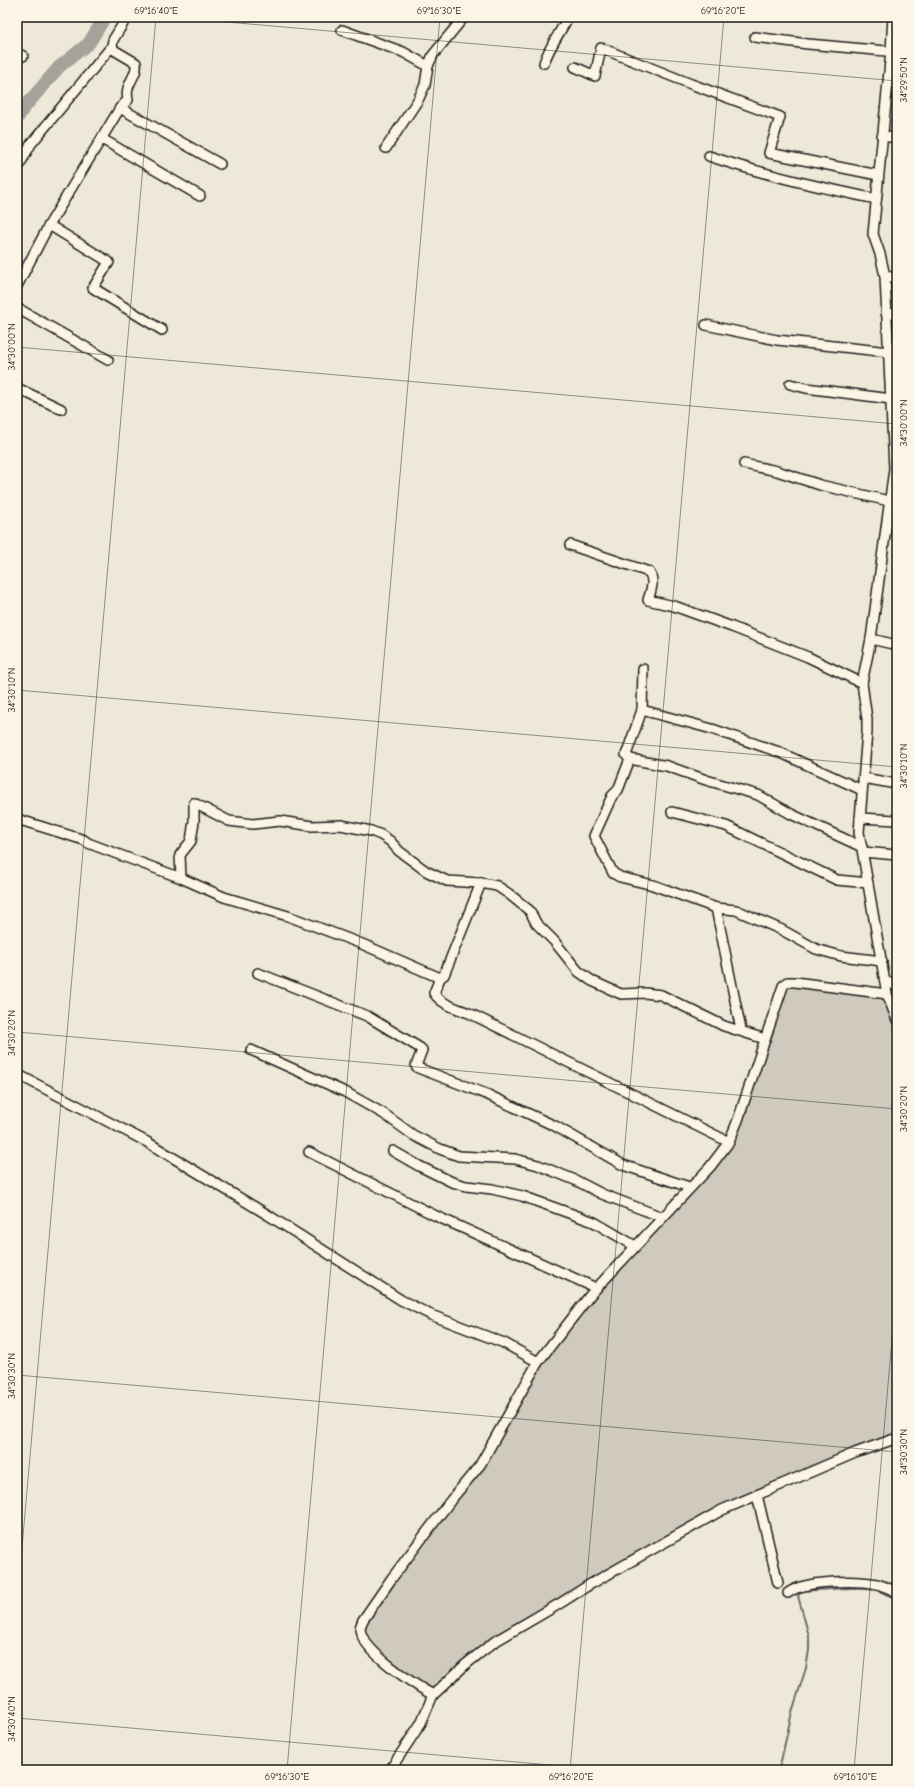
<svg xmlns="http://www.w3.org/2000/svg" width="914" height="1787" font-family="'Comic Neue',sans-serif">
	<rect width="100%" height="100%" fill="#eee8d9"/>
	<filter id="ink" filterUnits="userSpaceOnUse"><feTurbulence type="fractalNoise" baseFrequency=".025" numOctaves="2"/><feDisplacementMap in="SourceGraphic" scale="8" xChannelSelector="R" yChannelSelector="G"/><feConvolveMatrix kernelMatrix="1 2 1 2 8 2 1 2 1" color-interpolation-filters="sRGB"/></filter>
	<g filter="url(#ink)">
		<path fill="#cfcabd" stroke="#76736c" d="M787,982l100,12 10,26v418l-175,72 -228,132 -61,53 -70,-56v-19l117,-155 58,-103 191,-220z"/>
		<g fill="none" stroke-linecap="round" stroke-linejoin="round">
			<path stroke="#6f6c67" stroke-width="2" d="M779,1770l13,-58 14,-44 3,-18v-14l-11,-40 4,-5 44,-3 19,1 12,1 20,9"/>
			<path stroke="#a7a299" stroke-width="13" d="M17,119l6,-10 36,-42 30,-24 16,-26"/>
			<g stroke="#1c1c1c" stroke-width="12">
				<g id="minor">
					<path d="M893,17l-2,34 -18,183 7,20 5,22 9,193 -23,170 -9,44 5,36v13l-8,100 28,162 10,26"/>
					<path d="M342,30l61,22 25,14"/>
					<path d="M755,37l53,7 89,8"/>
					<path d="M17,53l6,3"/>
					<path d="M544,63c5,-16 16,-30 24,-46"/>
					<path d="M575,67l20,9 6,-28 90,36 89,33 -11,36 109,22"/>
					<path d="M120,108l100,56"/>
					<path d="M882,136l15,2"/>
					<path d="M102,139l98,57"/>
					<path d="M386,148l32,-48 7,-15 3,-19 5,-11 31,-38"/>
					<path d="M709,156c55,19 110,31 167,43"/>
					<path d="M17,169l14,-25 81,-98 1,-6 14,-23"/>
					<path d="M49,225l60,37 -16,26 69,42"/>
					<path d="M885,276l12,2"/>
					<path d="M17,286l32,-61 71,-117 8,-8c-4,-17 10,-23 8,-37l-22,-13 -2,-4"/>
					<path d="M17,308l91,52"/>
					<path d="M886,313l11,1"/>
					<path d="M706,325l71,15 112,12"/>
					<path d="M790,384l16,4 85,11"/>
					<path d="M17,388l44,21"/>
					<path d="M744,464l33,7 43,14 69,16"/>
					<path d="M570,545l79,27c6,9 2,18 -1,28l26,6 58,21 76,30 54,26"/>
					<path d="M871,639l26,6"/>
					<path d="M643,669l-1,41 -16,45 4,4 -12,31 -6,6 -18,40 19,37 7,4 33,8 63,23 25,122"/>
					<path d="M642,710l70,19 67,23 83,38"/>
					<path d="M630,759l37,7 39,14 52,15 33,19 71,33"/>
					<path d="M863,778l34,6"/>
					<path d="M194,803l35,18 24,3 27,-3 32,5 29,-1 30,6 10,4 9,6 9,10 27,20 21,10 34,2 16,3 12,8 21,17 6,12 18,18 24,30 14,10 29,13 24,-1 16,2 63,31 41,13"/>
					<path d="M672,812l54,14 111,54 31,3"/>
					<path d="M860,818l37,2"/>
					<path d="M17,819l67,21 4,3 93,35 43,19 64,19 74,28 78,34"/>
					<path d="M863,852l34,3"/>
					<path d="M181,878l-1,-23 11,-14 3,-20v-18"/>
					<path d="M481,883l-37,92 -4,3 -6,15c8,12 22,15 35,20l260,129"/>
					<path d="M716,908l20,2 46,20 34,19 25,7 41,5"/>
					<path d="M258,973l109,43 53,32 2,2 -6,16 2,2 68,26 69,32 68,39 66,22"/>
					<path d="M885,981l12,5"/>
					<path d="M251,1050l94,42 39,22 29,21 27,14 19,7 56,3 23,6 37,15 27,14 60,23"/>
					<path d="M17,1074l130,68 121,73 133,85 30,15 73,28 34,19"/>
					<path d="M393,1151l26,15 33,16 14,4 26,3 30,7 72,26 41,24"/>
					<path d="M309,1152l127,64 160,72"/>
					<path d="M757,1495l21,88"/>
					<path d="M788,1593c17,-13 68,-13 89,-9 7,2 13,5 20,8"/>
					<path d="M433,1695c-18,-10 -71,-44 -73,-66 0,-3 2,-6 3,-9l29,-42 59,-78 29,-35 58,-103 53,-68 119,-127 19,-25 9,-22 45,-134 4,-4h8l92,12"/>
					<path d="M390,1770l31,-47 12,-28 32,-30 29,-23 65,-38 30,-19 133,-75 133,-57 42,-15"/>
				</g>
			</g>
			<use href="#minor" stroke="#fcf5e5" stroke-width="9"/>
		</g>
	</g>
	<path fill="none" stroke="#1c1c1c" stroke-width="1" stroke-opacity="0.45" d="M170,17l727,64M17,347l880,77M17,690l880,77M17,1032l880,77M17,1375l880,77M17,1605l139,-1588M17,1718l590,52M287,1770l153,-1753M570,1770l154,-1753M854,1770l43,-487"/>
	<rect width="914" height="1787" fill="none" stroke="#fcf5e5" stroke-width="44"/>
	<rect x="22" y="22" width="870" height="1743" fill="none" stroke="#1c1c1c" stroke-width="1.5"/>
	<g font-size="10" text-anchor="middle" fill="#1c1c1c">
		<text x="156" y="14">69°16'40"E</text>
		<text x="439" y="14">69°16'30"E</text>
		<text x="723" y="14">69°16'20"E</text>
		<text transform="translate(903 80) rotate(-90)" y="4">34°29'50"N</text>
		<text transform="translate(11 347) rotate(-90)" y="4">34°30'00"N</text>
		<text transform="translate(903 423) rotate(-90)" y="4">34°30'00"N</text>
		<text transform="translate(11 690) rotate(-90)" y="4">34°30'10"N</text>
		<text transform="translate(903 766) rotate(-90)" y="4">34°30'10"N</text>
		<text transform="translate(11 1033) rotate(-90)" y="4">34°30'20"N</text>
		<text transform="translate(903 1109) rotate(-90)" y="4">34°30'20"N</text>
		<text transform="translate(11 1376) rotate(-90)" y="4">34°30'30"N</text>
		<text transform="translate(903 1452) rotate(-90)" y="4">34°30'30"N</text>
		<text transform="translate(11 1719) rotate(-90)" y="4">34°30'40"N</text>
		<text x="287" y="1780">69°16'30"E</text>
		<text x="571" y="1780">69°16'20"E</text>
		<text x="855" y="1780">69°16'10"E</text>
	</g>
</svg>
